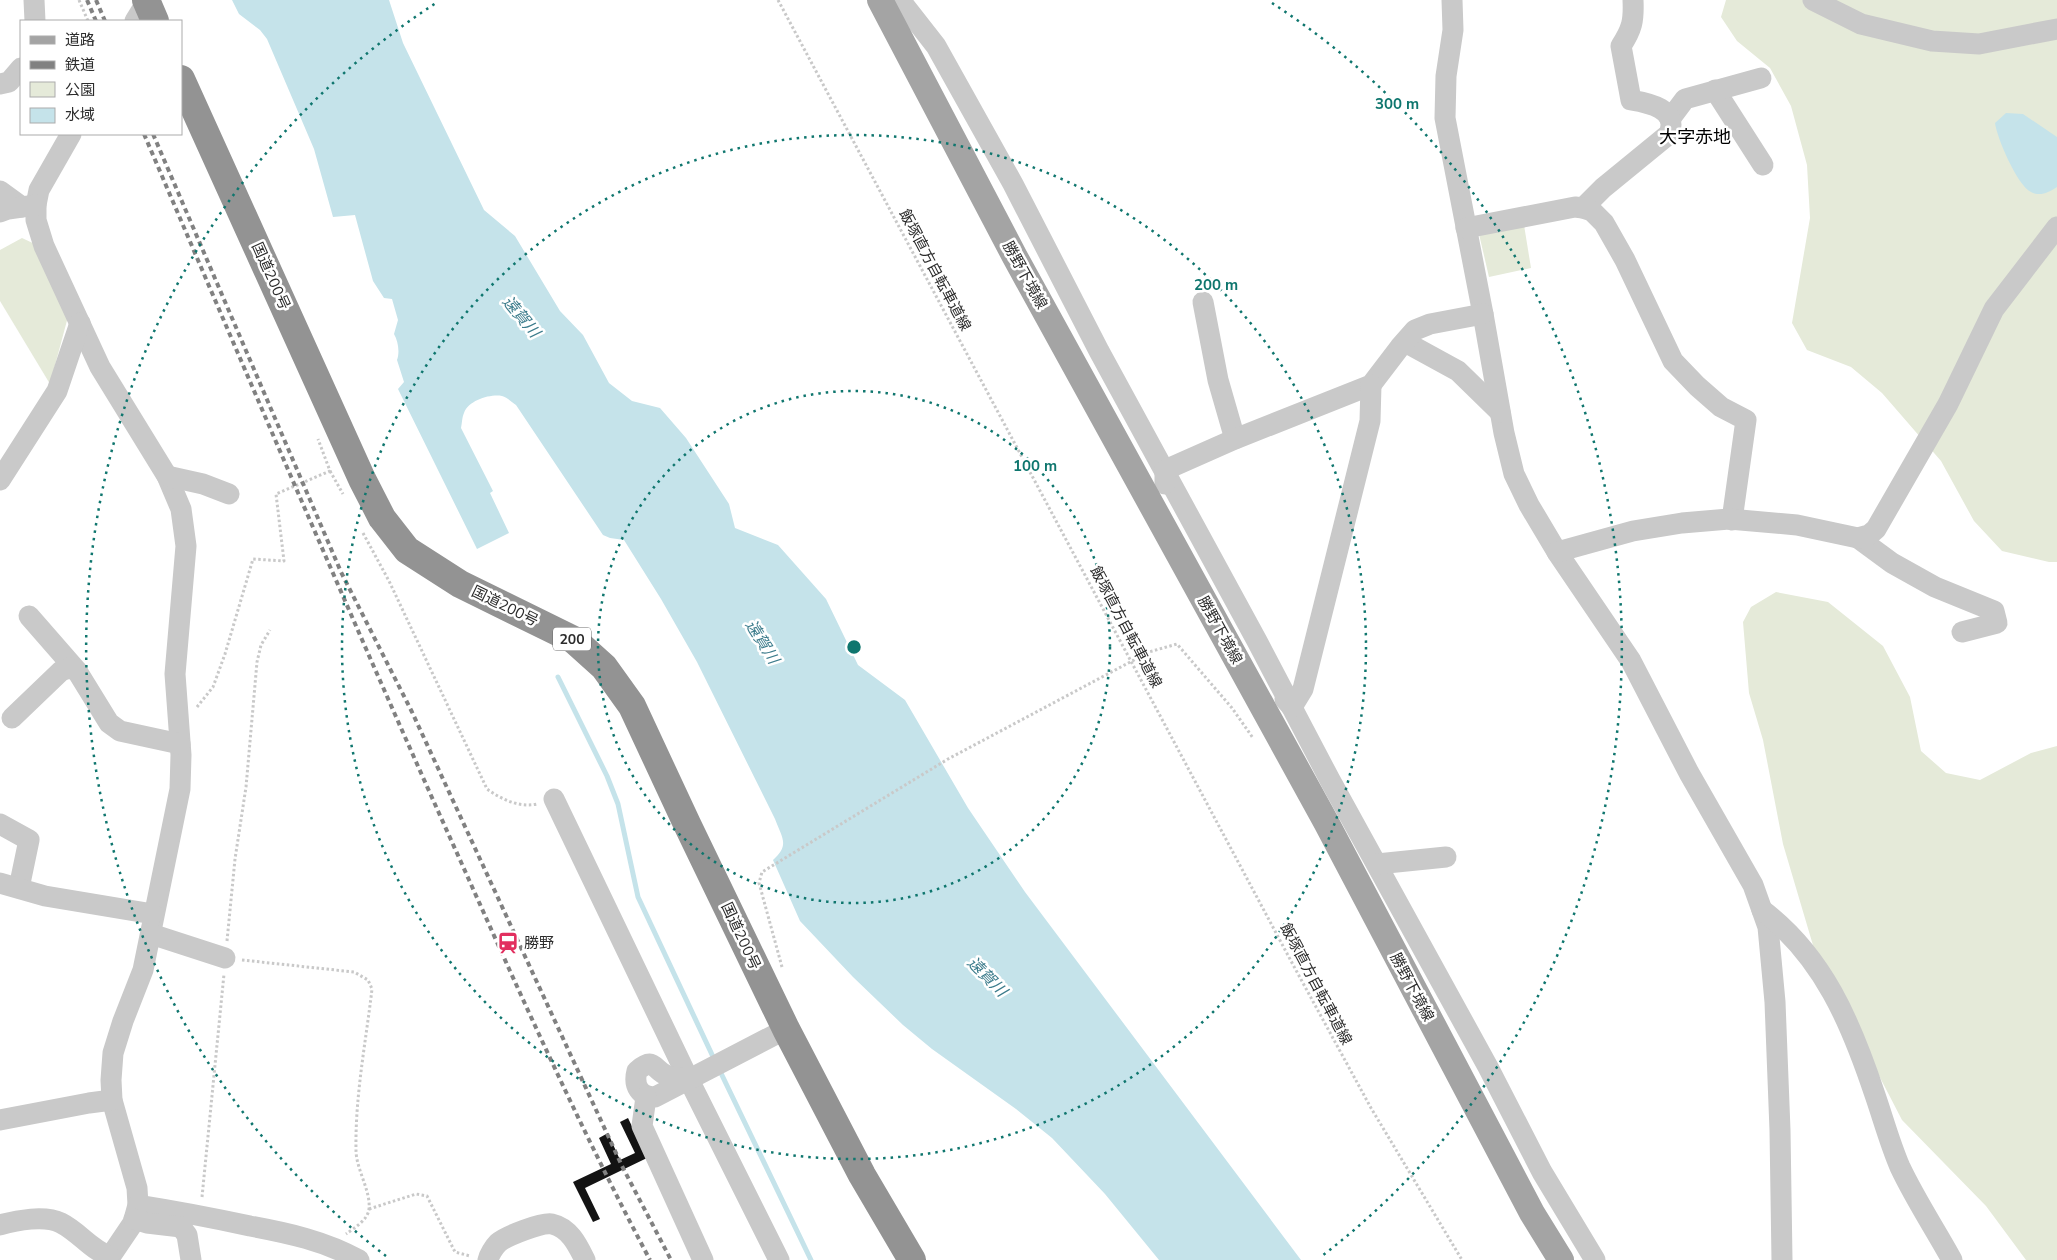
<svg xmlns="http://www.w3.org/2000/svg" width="2057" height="1260" font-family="'Nunito Sans','Noto Sans JP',sans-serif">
	<rect width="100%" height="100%" fill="#fff"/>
	<g fill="#e5ead9">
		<path d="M1726,0h331v562h-8l-47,-11 -28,-30 -33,-60 -59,-68 -31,-26 -44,-17 -15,-27 18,-105 -3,-53 -16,-59 -21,-38 -33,-27 -16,-24z"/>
		<path d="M1524,225l7,43 -42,9 -10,-43z"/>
		<path d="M22,238l17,8 30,67 -19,71 -50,-83v-51z"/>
		<path d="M1776,592l52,10 55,44 27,51 11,54 25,22 34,7 51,-27 26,-7v514h-31l-40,-54 -84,-86 -87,-168 -32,-108 -20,-104 -14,-47 -6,-71 8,-15z"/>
	</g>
	<g fill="#c5e3ea">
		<path d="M232,0h157l14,43 81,167 31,26 45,75 23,24 26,48 23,18 28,7 26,30 43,66 6,24 43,17 48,54 32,66 47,35 63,108 57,84 276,368h-142l-54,-66 -53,-56 -36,-29 -84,-60 -29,-24 -50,-48 -53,-56 -27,-61c17,-15 9,-22 2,-41l-78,-157 -36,-63 -37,-59 -14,-2 -7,-3 -87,-130c-5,-3 -9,-8 -14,-9 -12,-2 -33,4 -38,17 -2,4 -2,11 -3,15l32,63 -3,2 19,40 -32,16 -79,-160 6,-7 -7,-22c3,-8 1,-19 -3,-26l4,-14 -6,-21 -8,-1 -11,-17 -18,-66 -22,2 -19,-68 -47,-110 -7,-9 -21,-16z"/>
		<path d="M2006,113l17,1 34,23v50c-7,5 -17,10 -26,5 -14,-7 -34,-54 -36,-69z"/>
	</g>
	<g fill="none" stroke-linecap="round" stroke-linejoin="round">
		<g stroke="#c5e3ea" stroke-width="5">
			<path d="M558,677l49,99 11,28 20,93 77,164"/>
			<path d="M719,1069l92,191"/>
		</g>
	</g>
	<path fill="#131313" d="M628,1118l19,40 -62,30 15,31 -7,3 -20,-40 38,-18 -12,-26 9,-5 12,27 15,-7 -15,-31z"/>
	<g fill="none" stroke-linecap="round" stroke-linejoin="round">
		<g stroke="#c9c9c9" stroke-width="3" stroke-dasharray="2.5 2.5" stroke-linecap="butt">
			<path d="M79,0l9,21"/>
			<path d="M778,0l513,961 80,147 91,152"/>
			<path d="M330,471l13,23"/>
			<path d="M363,533l26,48 98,208c14,10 32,19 50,15"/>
			<path d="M197,707l16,-20 12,-33 28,-95 31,2 -8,-67 54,-23 -12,-32"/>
			<path d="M227,941l8,-82 11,-72 11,-125 4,-17 9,-15"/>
			<path d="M242,960l112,12 14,8 4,9c-6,52 -17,107 -16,161 0,19 15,41 13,59 -1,11 -15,19 -23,25"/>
			<path d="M782,967l-23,-84 3,-11 186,-113 201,-107 28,-8 55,64 21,30"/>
			<path d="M202,1197l22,-223"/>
			<path d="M369,1209l47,-15 11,2 28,56 15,4"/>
		</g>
		<g stroke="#c9c9c9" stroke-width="21">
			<path d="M34,0l1,21"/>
			<path d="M900,0l36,46 77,138 86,167 158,290 73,139 158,287 54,105 53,88"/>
			<path d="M1452,0l1,30 -7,46 -1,42 38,196 21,119 10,41 15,31 28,47 74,109 58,112 64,112 15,42 7,75 5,128 2,130"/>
			<path d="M1813,0l48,24 71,17 47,3 78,-15"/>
			<path d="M135,21l11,-18"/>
			<path d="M0,84l9,-2 12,-14"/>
			<path d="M1715,90l48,75"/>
			<path d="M1670,119l15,-20 76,-21"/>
			<path d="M71,134l-32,56 -3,15v15l8,26 56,121 67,109 14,33 5,37 -11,128 6,81 -1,34 -37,181 -20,51 -10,32 -2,27 1,20 25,88 1,17 -5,18 -25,37"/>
			<path d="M0,191l22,16"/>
			<path d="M1583,208l20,-20 66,-54c10,-25 -20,-31 -38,-34l-10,-54c11,-17 13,-25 12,-46"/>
			<path d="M0,212l8,-3 28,-4"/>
			<path d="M1466,228l109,-21 8,1 9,3 12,12 21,37 48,101 24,25 24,21 25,13 -14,100"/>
			<path d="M1203,302l15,78 17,59"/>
			<path d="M1405,342l53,29 42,41"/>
			<path d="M167,476l36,8 26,10"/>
			<path d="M0,480l57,-89 23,-68"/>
			<path d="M1165,484v-14l70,-31 136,-54 29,-38 15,-17 15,-6 53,-10"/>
			<path d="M1858,538l34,25 43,24 59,24 3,12 -35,9"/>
			<path d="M1557,552l76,-21 49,-8 47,-4 68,6 61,13 11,-3 7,-6 72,-125 46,-95 63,-82"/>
			<path d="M29,616l48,55"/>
			<path d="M1285,699l7,8 11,-18 67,-268 1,-36"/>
			<path d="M12,718l49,-47 8,-3 8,3 32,52 11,8 60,13"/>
			<path d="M554,799l134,279 91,182"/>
			<path d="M0,824l29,16 -10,48"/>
			<path d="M1377,864l69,-7"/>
			<path d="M0,883l45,13 108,18"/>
			<path d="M1762,910c61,46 89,113 113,185 8,23 15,49 25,72 15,32 35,62 52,93"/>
			<path d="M151,934l74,24"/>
			<path d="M688,1078c-6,0 -14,0 -20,-2 -15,-5 -13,-21 -31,-5 -4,15 3,26 18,26l131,-68"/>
			<path d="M646,1097l-4,29 61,134"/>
			<path d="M0,1120l89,-17 23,-3"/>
			<path d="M138,1205c38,6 75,13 112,21 38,7 75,15 109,34"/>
			<path d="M134,1219l13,4 34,4 6,8 4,25"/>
			<path d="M0,1225c17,-5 45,-10 61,-2 18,9 29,26 48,33"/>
			<path d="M488,1260c1,-5 6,-13 10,-17 8,-7 44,-21 54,-19 18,4 26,22 33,36"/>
		</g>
		<path stroke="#a4a4a4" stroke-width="26" d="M880,0l135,257 311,565 206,391 29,47"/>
		<g stroke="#939393" stroke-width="28">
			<path d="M146,0l9,21"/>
			<path d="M181,79l181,400 20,39 25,32 53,34 114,56 30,27 28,39 55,118 99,205 76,146 50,85"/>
		</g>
		<g stroke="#818181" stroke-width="4" stroke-dasharray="5 4" stroke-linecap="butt">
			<path d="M87,0l9,21"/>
			<path d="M96,0l9,21"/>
			<path d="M144,134c104,243 208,487 317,728 60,134 120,268 189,398"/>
			<path d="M153,134l188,438 71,140 210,454 49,94"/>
		</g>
	</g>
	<g fill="none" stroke="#0f766e" stroke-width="2.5" stroke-dasharray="2.5 5">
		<circle cx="854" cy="647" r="256"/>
		<circle cx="854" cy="647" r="512"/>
		<path d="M386 1256A768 768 0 0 1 436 3M1272 3A768 768 0 0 1 1322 1256"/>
	</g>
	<defs>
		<g id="station-bare" transform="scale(1.725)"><path d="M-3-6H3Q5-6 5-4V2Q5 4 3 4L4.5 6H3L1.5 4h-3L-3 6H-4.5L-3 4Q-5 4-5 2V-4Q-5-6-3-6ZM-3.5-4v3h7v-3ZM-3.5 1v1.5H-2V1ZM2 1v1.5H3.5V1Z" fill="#e22f5f" stroke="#fff" stroke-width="2.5" paint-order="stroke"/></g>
	</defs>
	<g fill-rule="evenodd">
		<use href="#station-bare" x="508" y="943"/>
	</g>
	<g text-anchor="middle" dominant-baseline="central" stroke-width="5" stroke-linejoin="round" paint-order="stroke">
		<rect fill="#fff" stroke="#6b6b6b" stroke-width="1" x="553" y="627.5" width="38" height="23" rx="4"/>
		<g font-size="14" font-weight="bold" fill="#2c2c2c">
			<text x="572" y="639">200</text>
		</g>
		<g font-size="15" fill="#2c2c2c" stroke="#fff">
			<text transform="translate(935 270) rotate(62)">飯塚直方自転車道線</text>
			<text transform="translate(1025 275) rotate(61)">勝野下境線</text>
			<text transform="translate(271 276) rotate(66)">国道200号</text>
			<text transform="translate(505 606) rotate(26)">国道200号</text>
			<text transform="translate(1126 627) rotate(62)">飯塚直方自転車道線</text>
			<text transform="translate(1220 630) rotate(61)">勝野下境線</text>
			<text transform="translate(741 936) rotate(65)">国道200号</text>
			<text transform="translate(1316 984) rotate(62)">飯塚直方自転車道線</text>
			<text transform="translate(1412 987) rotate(62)">勝野下境線</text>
		</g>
		<g font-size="15" fill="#2c2c2c" stroke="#fff" text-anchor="start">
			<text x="524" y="943">勝野</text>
		</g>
		<g font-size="16" font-style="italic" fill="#3c7c8c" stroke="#fff">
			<text transform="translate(521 317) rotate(50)">遠賀川</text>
			<text transform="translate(762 642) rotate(58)">遠賀川</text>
			<text transform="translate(987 977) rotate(45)">遠賀川</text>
		</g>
		<g font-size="18" fill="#000" stroke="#fff">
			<text x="1695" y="137">大字赤地</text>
		</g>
	</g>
	<circle cx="854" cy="647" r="8" fill="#0f766e" stroke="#fff" stroke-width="2.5"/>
	<g font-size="15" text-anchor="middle" font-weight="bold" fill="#0f766e" stroke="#fff" stroke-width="5" stroke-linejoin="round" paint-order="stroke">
		<text x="1397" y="109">300 m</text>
		<text x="1216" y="290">200 m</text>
		<text x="1035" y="471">100 m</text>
	</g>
	<rect x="20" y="20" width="162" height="115" fill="#ffffff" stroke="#ababab"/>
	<rect x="30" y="36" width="25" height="8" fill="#a4a4a4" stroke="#ababab"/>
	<text x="65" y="45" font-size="15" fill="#2c2c2c">道路</text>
	<rect x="30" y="61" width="25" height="8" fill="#818181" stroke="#ababab"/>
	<text x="65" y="70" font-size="15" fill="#2c2c2c">鉄道</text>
	<rect x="30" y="82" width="25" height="15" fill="#e5ead9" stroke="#ababab"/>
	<text x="65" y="95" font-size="15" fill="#2c2c2c">公園</text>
	<rect x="30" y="108" width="25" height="15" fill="#c5e3ea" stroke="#ababab"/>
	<text x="65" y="120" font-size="15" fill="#2c2c2c">水域</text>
</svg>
